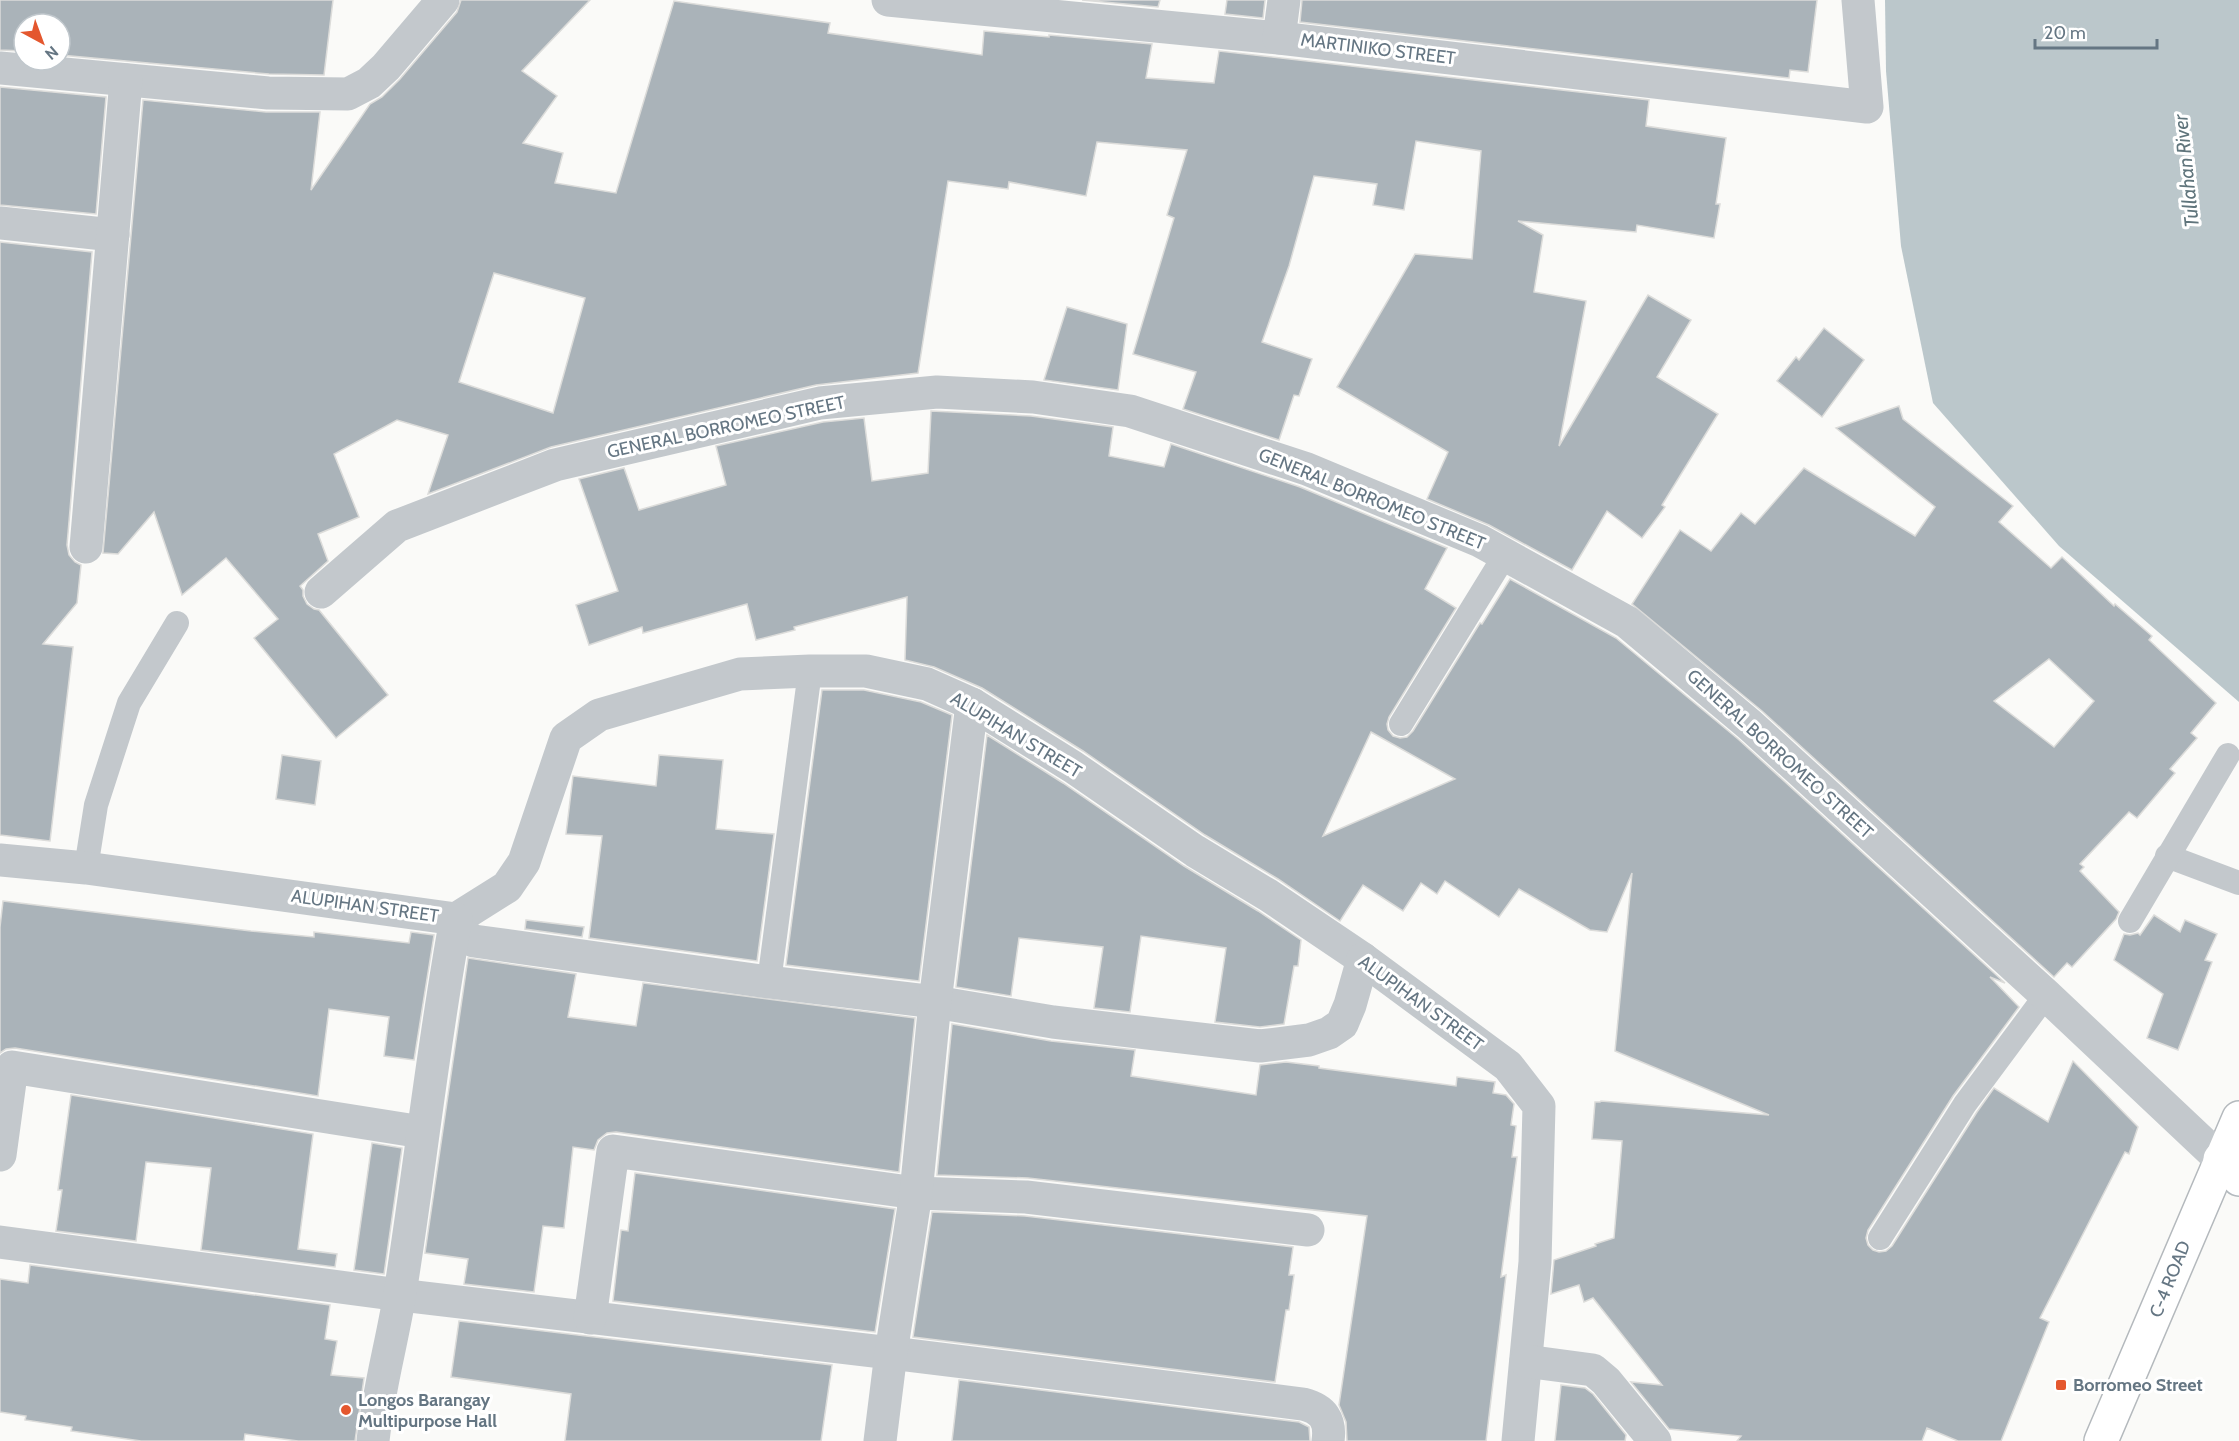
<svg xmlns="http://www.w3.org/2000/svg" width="2239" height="1441" font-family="Cabin,sans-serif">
	<rect width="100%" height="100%" fill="#fafaf8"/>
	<path fill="#bbc7cb" d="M1885,0h354v702l-180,-156 -126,-143 -32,-157 -15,-175z"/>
	<g fill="#aab3b9" stroke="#dcdcda" stroke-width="1.5" fill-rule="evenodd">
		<path d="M0,0h333l-9,75 -55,-1 -209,-19v-31h-36v27l-24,-1z"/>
		<path d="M461,0h129l-68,71 35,25 -34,47 40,10 -8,30 61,10 58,-192 156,22 -2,10 154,22 2,-24 65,6v-2l103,9 -6,34 68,5 5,-32 430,49 -3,26 80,12 -10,66h4l-6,34 -77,-13 -1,7 -118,-11 25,14 -9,57 52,9 -27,145 89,-151 43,25 -34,57 61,37 -56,91 3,2 -23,31 -35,-27 -35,59 -83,-45 -62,-26 21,-47 -111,-65 78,-133 57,5 9,-108 -65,-10 -12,69 -31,-5 4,-21 -63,-8 -25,90 -27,76 50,17 -13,37 -5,-1 -15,45 -96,-31 13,-37 -63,-18 41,-136 -7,-3 20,-65 -90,-8 -11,54 -77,-14 -1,7 -60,-8 -30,192 -102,12 -265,62 -123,47 20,-59 -51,-15 -63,34 25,63 -41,17 10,27 -28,25 3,4v6l4,8 7,5 5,1 69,85 -52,43 -82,-100 24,-19 -52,-61 -44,37 -28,-83 -36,42 -15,-1 40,-453 123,12h54l-9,78 59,-86 12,-7 18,-18 57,-67zM494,273l91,25 -32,115 -94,-31z"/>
		<path d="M1082,0h78l-2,7z"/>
		<path d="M1227,0h38l-2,18 -38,-4z"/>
		<path d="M1302,0h515l-9,72 -18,-2 -1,8 -489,-56z"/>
		<path d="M0,87l106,10 -10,117 -96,-9z"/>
		<path d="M0,242l92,10 -25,293 2,10 6,7 6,3 -4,38 -34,41 30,3 -23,194 -50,-6z"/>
		<path d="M1067,307l60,17 -9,66 -74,-10z"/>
		<path d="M1824,328l40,32 -42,57 -45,-36 19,-24 3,3z"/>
		<path d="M1899,406l4,13 110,87 -14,16 52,46 11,-11 52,49 1,-2 37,32 -3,4 67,63 -25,30 6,5 -27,31 5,4 -38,45 -8,-6 -49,52 4,3 -4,4 39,41 -3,7 -44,48 -5,-4 -13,14 -292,-266 -130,-107 48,-74 31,21 30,-38 14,11 49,-56 111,68 20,-29 -99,-79zM2049,659l45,42 -40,46 -60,-46z"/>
		<path d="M931,411l100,5 82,11 -4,29 55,11 7,-23 129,43 147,61 -22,41 31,19 -67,109 -2,7 1,6 5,6 7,2 7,-1 6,-6 67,-108 2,1 28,-45 106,59 122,101 267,244 -15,-6 29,30 -66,89 -85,134 -2,8 2,7 5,5 6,2 7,-1 6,-5 85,-134 17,-24 54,34 25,-61 65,66 -9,27 -4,-2 -85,166 9,4 -48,119h-43l-31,-13 -5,13h-185l4,-5 -72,-7 -38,-47 31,3 -69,-87 -9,4 -5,-17 -28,9 3,-34 42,-14 -1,-2 19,-6 8,-97 -30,-2 3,-37h5l1,-1 168,14 -154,-64 17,-178 -25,59 -17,-2 -71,-41 -20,28 -54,-36 -8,13 -16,-11 -18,28 -40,-26 -23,36 -62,-42 -73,-44 -122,-84 -101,-63 -48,-21 -29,-7 2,-63 -113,30 1,3 -39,10 -9,-36 -104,29 -1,-6 -53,18 -13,-40 42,-14 -39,-112 45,-11 15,42 87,-25 -10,-39 107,-24 41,-4 8,63 56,-8zM1371,732l84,47 -132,57z"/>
		<path d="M822,690h42l57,12 31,13 -33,266 -133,-16z"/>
		<path d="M987,735l76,48 121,83 74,45 43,29 -3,26h-4l-10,58 -24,3 -45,-5 11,-74 -85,-12 -11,76 -36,-4 9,-61 -84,-9 -8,58 -55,-9z"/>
		<path d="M282,755l39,6 -6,44 -39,-6z"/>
		<path d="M659,755l64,5 -7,69 58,5 -17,127 -168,-23 13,-102 -36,-2 7,-58 83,10z"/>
		<path d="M3,901l248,30 63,6v-5l95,11 2,-11 23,3 -20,125 -30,-4 5,-39 -60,-8 -11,87 -303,-48 -9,1 -6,4v-126z"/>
		<path d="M2154,915l26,17 5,-12 32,14 -12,26 7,2 -34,88 -31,-12 16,-44 -49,-34 10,-26 6,1 8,-2 2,2z"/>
		<path d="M526,920l58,7 -2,10 -57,-8z"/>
		<path d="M468,958l108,16 -8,43 68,9 7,-43 272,35 -16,154 -283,-40 -9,1 -9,7 -4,10 -21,-3 -9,81 -21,-2 -9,66 -70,-8 4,-25 -43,-6z"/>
		<path d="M952,1024l99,17 84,9 -4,26 125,19 4,-30 26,-3 33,4v2l137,18 1,-9 38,5 -2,11 13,2 8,9 -3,21 5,1 -4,31h5l-16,120 5,-2 -20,166h-139l-1,-19 -7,-17 28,-189 -339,-38 -91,-3z"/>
		<path d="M71,1095l242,39 -15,115 39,5 -2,13 -134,-17 10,-82 -65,-6 -10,79 -80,-10 6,-41h-4z"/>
		<path d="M372,1143l30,5 -18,126 -30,-4z"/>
		<path d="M635,1173l260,36 -20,123 -262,-31 8,-71 7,1z"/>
		<path d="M932,1212l93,4 268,31 -4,28h5l-5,35h-3l-11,72 -362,-45z"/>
		<path d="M30,1265l300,40 -5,34 12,2 -6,34 33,3 -9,63h-57l-53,-7 -1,7h-103l-70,-10 1,-4 -47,-7 1,-4 -26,-4v-133l28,4z"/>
		<path d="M459,1321l373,44 -11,76h-256l6,-47 -120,-17z"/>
		<path d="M959,1380l340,42 10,5 1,14h-358z"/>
		<path d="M1561,1385l24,3 8,6 33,41 -1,6h-70z"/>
	</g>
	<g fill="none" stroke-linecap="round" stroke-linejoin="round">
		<g stroke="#b3babf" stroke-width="36">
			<path id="secondary" d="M2220,1159l19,20"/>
		</g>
		<g stroke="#b4b9bd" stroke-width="36">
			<path id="highway" d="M2101,1441l138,-323"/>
		</g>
		<g stroke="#c3c8cc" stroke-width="24">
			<path d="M1401,724l104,-169"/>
			<path d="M2167,856l72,27"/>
			<path d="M86,868l10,-63 33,-102 48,-80"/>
			<path d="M2130,921l98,-166"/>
			<path d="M769,982l41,-311"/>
			<path d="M1880,1238l85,-134 81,-109"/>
		</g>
		<g stroke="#c3c8cc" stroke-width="33">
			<path d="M888,0l391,38 588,69 -9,-107"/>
			<path d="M1279,38l5,-38"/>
			<path d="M0,68l268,25 80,1 21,-11 17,-16 57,-67"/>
			<path d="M0,223l113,12"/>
			<path d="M86,547l40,-467"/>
			<path d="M321,592l76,-66 158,-61 265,-62 117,-11 96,5 97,14 177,58 173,72 147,81 123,103 296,270 174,164"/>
			<path d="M0,860l86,8 370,51 51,-32 17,-25 42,-124 33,-23 141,-41 70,-3h56l61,13 45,20 101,63 122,84 73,44 95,64 145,107 31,40 -4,156 -17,179"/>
			<path d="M454,930l20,11 295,41 166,20 118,20 207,24 49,-6 20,-7 13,-9 8,-19 13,-46"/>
			<path d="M0,1155l12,-88 410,65"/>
			<path d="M0,1242l400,53 491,58 412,51c20,5 28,16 25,37"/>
			<path d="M590,1318l23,-167 303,42 110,4 282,33"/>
			<path d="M1526,1361l67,9 13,11 49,60"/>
			<path d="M373,1441c5,-50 19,-98 27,-148 20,-124 33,-250 56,-374"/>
			<path d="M880,1441l11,-88 25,-160 19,-191 37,-298"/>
		</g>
		<use href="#secondary" stroke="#fff" stroke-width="33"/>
		<use href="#highway" stroke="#fff" stroke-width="33"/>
	</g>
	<g fill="#e4572e" stroke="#fff" stroke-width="2">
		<rect x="2055" y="1379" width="12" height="12" rx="3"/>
		<circle cx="346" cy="1410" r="6"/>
	</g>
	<g text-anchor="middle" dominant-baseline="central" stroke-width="6" stroke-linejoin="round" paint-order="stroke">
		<g font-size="18" fill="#657683" stroke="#fff">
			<text transform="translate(1378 49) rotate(7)">MARTINIKO STREET</text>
			<text transform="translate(726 427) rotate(-12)">GENERAL BORROMEO STREET</text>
			<text transform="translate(1372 499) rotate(22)">GENERAL BORROMEO STREET</text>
			<text transform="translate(1016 735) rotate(31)">ALUPIHAN STREET</text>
			<text transform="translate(1780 754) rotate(42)">GENERAL BORROMEO STREET</text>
			<text transform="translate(365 906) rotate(8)">ALUPIHAN STREET</text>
			<text transform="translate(1421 1003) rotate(36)">ALUPIHAN STREET</text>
			<text transform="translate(2170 1279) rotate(-68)">C-4 ROAD</text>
		</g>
		<g font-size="18" font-weight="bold" fill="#657683" stroke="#fff" text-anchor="start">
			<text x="2073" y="1385">Borromeo Street</text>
			<text x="358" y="1400">Longos Barangay<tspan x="358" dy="21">Multipurpose Hall</tspan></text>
		</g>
		<g font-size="20" font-style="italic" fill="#60757c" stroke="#fff">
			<text transform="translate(2186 171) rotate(-96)">Tullahan River</text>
		</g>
	</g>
	<g transform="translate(42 42) rotate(139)"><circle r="28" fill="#ffffff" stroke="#c1c8cd" stroke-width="1.5"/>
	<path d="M0-4.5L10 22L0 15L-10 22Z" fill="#e4572e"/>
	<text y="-9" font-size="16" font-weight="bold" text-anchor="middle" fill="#657683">N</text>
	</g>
	<path d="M2035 39v9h122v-9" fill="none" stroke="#657683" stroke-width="3"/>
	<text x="2044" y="39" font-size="18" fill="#657683" stroke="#ffffff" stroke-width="4.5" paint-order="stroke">20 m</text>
</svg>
